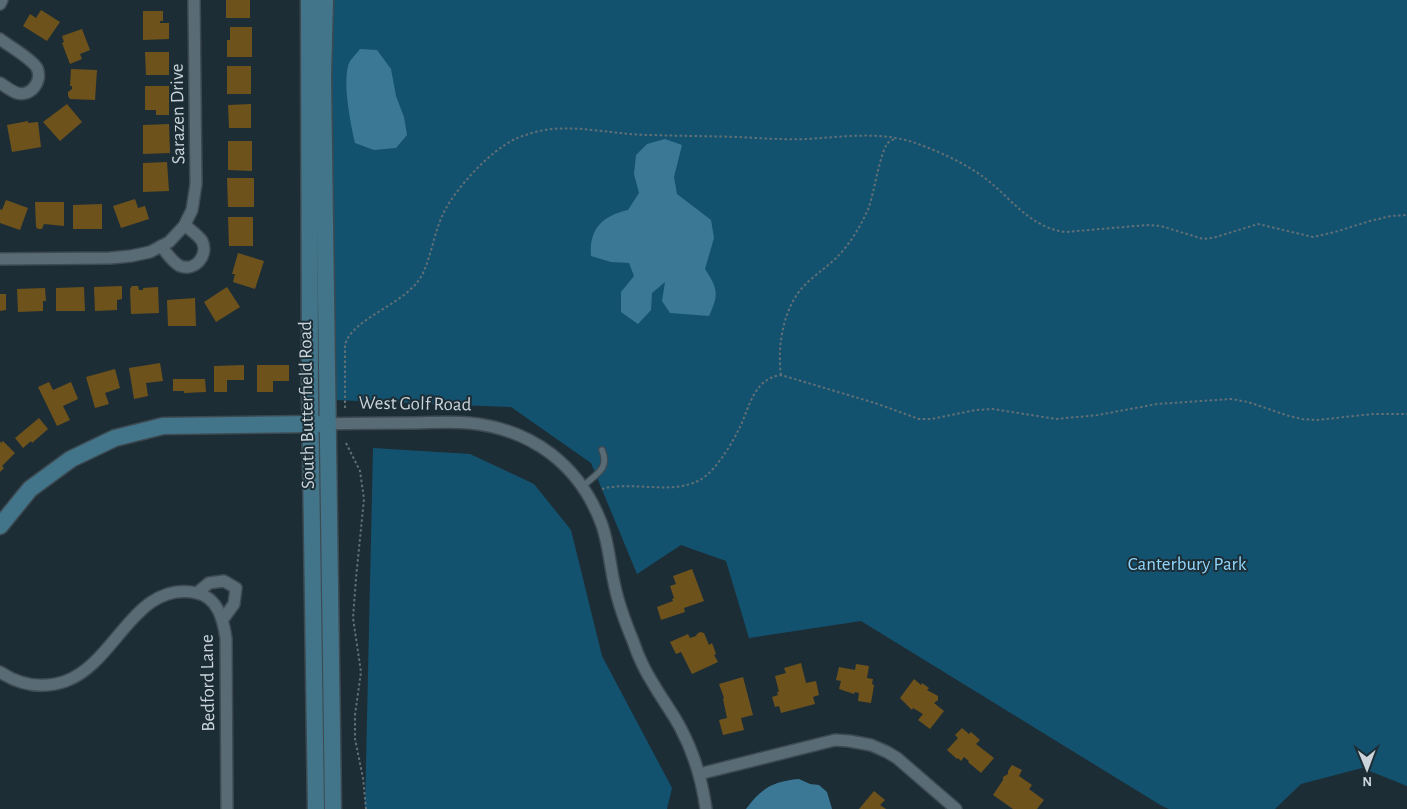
<svg xmlns="http://www.w3.org/2000/svg" width="1407" height="809" font-family="'Alegreya Sans',sans-serif">
	<rect width="100%" height="100%" fill="#1d2d36"/>
	<g fill="#13526e">
		<path d="M317,0h1090v786l-45,-18 -61,16 -26,25h-106l-7,-3 -301,-185 -112,17 -23,-77 -45,-16 -44,29 -46,-111 -80,-56 -177,-7v-35h-15z"/>
		<path d="M373,448l97,6 64,30 37,46 31,126 70,132 -5,21h-302z"/>
	</g>
	<g fill="#3b7896">
		<path d="M360,49l17,1 14,19 5,27 8,21 3,18 -11,13 -22,2 -19,-7c-4,-18 -14,-65 -5,-82 3,-4 7,-8 10,-12z"/>
		<path d="M665,139l17,6 -8,32 3,17 34,26 3,18 -9,31c13,20 14,25 4,47l-39,-3 -8,-12 3,-19 -13,11 -1,17 -13,14 -17,-12v-20l13,-16 -5,-13 -18,-1 -20,-6c-2,-27 11,-40 37,-46l11,-17 -5,-19 2,-19 11,-11z"/>
		<path d="M799,779l11,5 9,1 8,7 5,17h-86c15,-21 28,-28 53,-30z"/>
	</g>
	<g fill="#6e521c">
		<rect x="226" y="0" width="24" height="18"/>
		<path d="M41,10l19,12 -13,19 -24,-15 7,-12 6,4z"/>
		<path d="M143,11h20v10h-3v2h9v16l-26,1z"/>
		<path d="M230,27h22v30h-25v-17h3z"/>
		<path d="M82,29l8,21 -10,4 2,5 -12,5 -8,-21 2,-1 -2,-6z"/>
		<path d="M145,52h24v23h-23z"/>
		<rect x="227" y="66" width="24" height="28"/>
		<path d="M71,69l26,1 -2,30 -25,-1 -2,-3v-4l4,-3v-3h-2z"/>
		<path d="M145,86h24v29h-13v-5h-11z"/>
		<path d="M67,104l15,18 -22,19 -17,-19z"/>
		<path d="M251,104v24h-22l-1,-23z"/>
		<path d="M28,121v2l10,-1 3,25 -29,5 -5,-27z"/>
		<path d="M169,124l1,29 -27,1v-29z"/>
		<path d="M228,141h24v30l-24,-1z"/>
		<path d="M167,162l2,29 -26,1v-29z"/>
		<path d="M227,178h27v29h-26z"/>
		<path d="M135,199l3,9 7,-2 4,13 -28,9 -8,-22z"/>
		<path d="M6,200l22,8 -8,22 -20,-7v-14l2,1z"/>
		<path d="M35,202h29v24l-20,-2 -2,5h-4l-2,-2z"/>
		<path d="M102,204v25h-29v-24z"/>
		<path d="M228,217h25v29h-24z"/>
		<path d="M238,253l26,8 -9,28 -22,-7 2,-8h-3z"/>
		<path d="M122,286v13l-5,1v10l-22,1 -1,-24z"/>
		<path d="M132,286h6l1,4h4v-2l15,-1 1,26 -28,1 -1,-25z"/>
		<path d="M84,287l1,24h-29v-23z"/>
		<path d="M227,287l13,20 -24,15 -12,-20z"/>
		<path d="M45,288l1,13h-3v10l-25,1 -1,-23z"/>
		<path d="M0,294h6v16l-6,1z"/>
		<path d="M195,298l1,28h-28l-1,-26z"/>
		<path d="M160,363l3,18 -17,2 2,13 -14,3 -5,-31z"/>
		<path d="M244,365v15h-17v12h-13v-26z"/>
		<path d="M257,365h32v16h-16v11h-16z"/>
		<path d="M115,369l5,19 -15,5 4,11 -14,4 -9,-31z"/>
		<path d="M173,379h32l1,13 -22,1v-2h-11z"/>
		<path d="M49,382l4,8 18,-8 7,17 -15,7 7,14 -13,6 -19,-39z"/>
		<path d="M39,418l9,11 -16,14 -1,-2 -8,7 -8,-10z"/>
		<path d="M0,441l1,2 2,-2 12,12 -13,13 2,2 -4,4z"/>
		<path d="M692,569l12,32 -20,7 1,4 -24,8 -4,-13 16,-6 -1,-2 2,-1 -4,-12 6,-2 -3,-8z"/>
		<path d="M700,632l4,1 5,12 3,-2 4,11 -2,1 4,7 -26,12 -11,-22 -5,2 -6,-12 18,-8 2,4 6,-2 1,-2z"/>
		<path d="M801,663l5,20 10,-2 3,14 -6,2 2,7 -34,9 -2,-7 -4,1 -3,-10 6,-2 -1,-3h2l-4,-16 11,-3 -2,-5z"/>
		<path d="M856,664l13,2 -2,12 6,1 -1,5 2,1 -3,18 -13,-2 1,-8 -4,-1 -1,2 -15,-5 2,-8 -5,-1 3,-13 16,3z"/>
		<path d="M743,677l10,38 -12,3 3,12 -21,5 -4,-15 8,-2 -4,-19 1,-1 -5,-14z"/>
		<path d="M914,679l7,6 1,-2 7,5 -2,2 11,6v4l-4,3 10,8 -14,18 -12,-9 5,-6 -10,-6 -1,2 -12,-12z"/>
		<path d="M962,728l7,6 2,-2 9,8 -4,4 18,14 -13,15 -13,-11 1,-1 -5,-4 -3,4 -3,-3 -1,1 -10,-9 11,-12 -3,-3z"/>
		<path d="M1012,765l10,5 -3,6 13,9 -3,4 15,11 -7,9h-24l-20,-14 10,-15v-3l5,-3v-3z"/>
		<path d="M874,791l11,9 -5,5 6,4h-27z"/>
	</g>
	<g fill="none" stroke-linecap="round" stroke-linejoin="round">
		<g stroke="#3d4a52" stroke-width="8">
			<path id="lane" d="M583,486c13,-12 27,-17 19,-36"/>
		</g>
		<g stroke="#3d4a52" stroke-width="14">
			<g id="street">
				<path d="M0,4l2,-4"/>
				<path d="M0,39c9,7 32,20 37,29 6,13 -6,29 -20,25 -6,-2 -12,-7 -17,-10"/>
				<path d="M161,246c5,6 11,16 19,20 15,6 29,-11 22,-25 -4,-6 -12,-11 -17,-16"/>
				<path d="M0,259l110,-1 21,-2 19,-4 19,-10 15,-16 8,-16 4,-26 -2,-184"/>
				<path d="M322,424c29,-1 58,-1 87,-1 19,0 40,-2 60,0 63,6 111,42 133,102 7,20 8,42 13,62 4,19 11,37 18,54 5,15 12,30 21,44 8,14 18,27 26,42 14,26 22,53 26,82"/>
				<path d="M197,593l12,-10 15,-2 12,7 -2,16 -11,15"/>
				<path d="M0,672c20,13 43,17 66,9 50,-18 69,-102 131,-88 21,5 26,26 29,45l1,171"/>
				<path d="M699,774l136,-34 14,1 22,4 16,7 10,6 59,51"/>
			</g>
		</g>
		<g stroke="#3d4a52" stroke-width="19">
			<g id="secondary">
				<path d="M309,0l1,393 6,416"/>
				<path d="M325,0l-2,76 10,733"/>
				<path d="M0,526l30,-37 41,-30 44,-21 48,-12 156,-2"/>
			</g>
		</g>
		<g stroke="#616f77" stroke-width="2" stroke-dasharray="2.5 2.5" stroke-linecap="butt">
			<path d="M781,375c-4,-28 2,-65 21,-87 9,-10 21,-18 32,-28 15,-14 27,-34 35,-53 5,-15 11,-53 18,-63 2,-3 6,-4 9,-6"/>
			<path d="M345,408v-63c7,-28 64,-41 78,-72 9,-19 11,-41 21,-61 12,-24 46,-61 71,-73 12,-5 25,-9 37,-10 33,-3 66,6 99,6 29,1 57,1 86,2 23,1 46,3 69,2 39,-2 77,-9 115,6 21,8 43,18 61,31 28,20 47,52 84,56l81,-7 14,1 42,13 10,-1 45,-14 55,13 22,-5 35,-11 21,-5 16,-1"/>
			<path d="M346,443l14,28 4,28 -8,79 -3,40 8,54 -6,43v24l8,39 3,31"/>
			<path d="M602,489c34,-10 83,12 110,-19 11,-12 20,-27 27,-41 11,-22 14,-50 42,-54l94,28 44,16h12l45,-9 17,-1 63,10 42,-4 59,-11 74,-5 17,3 41,14 13,3 15,1 56,-6h34"/>
		</g>
		<use href="#lane" stroke="#596b75" stroke-width="5.5"/>
		<use href="#street" stroke="#596b75" stroke-width="11"/>
		<use href="#secondary" stroke="#42758a" stroke-width="16"/>
	</g>
	<g text-anchor="middle" dominant-baseline="central" stroke-width="4" stroke-linejoin="round" paint-order="stroke">
		<g font-size="19" fill="#cad4da" stroke="#1d2d36">
			<text transform="translate(178 114) rotate(-91)">Sarazen Drive</text>
			<text transform="translate(415 404) rotate(1)">West Golf Road</text>
			<text transform="translate(307 405) rotate(-91)">South Butterfield Road</text>
			<text transform="translate(208 683) rotate(-91)">Bedford Lane</text>
		</g>
		<g font-size="19" fill="#91d6fc" stroke="#1d2d36">
			<text x="1187" y="564">Canterbury Park</text>
		</g>
	</g>
	<g transform="translate(1367 769) rotate(179)" stroke="#1d2d36" stroke-width="4" paint-order="stroke">
	<path d="M0-4L9 19L0 12L-9 19Z" fill="#cad4da"/>
	<text y="-8" font-size="14" font-weight="bold" text-anchor="middle" fill="#cad4da">N</text>
	</g>
</svg>
